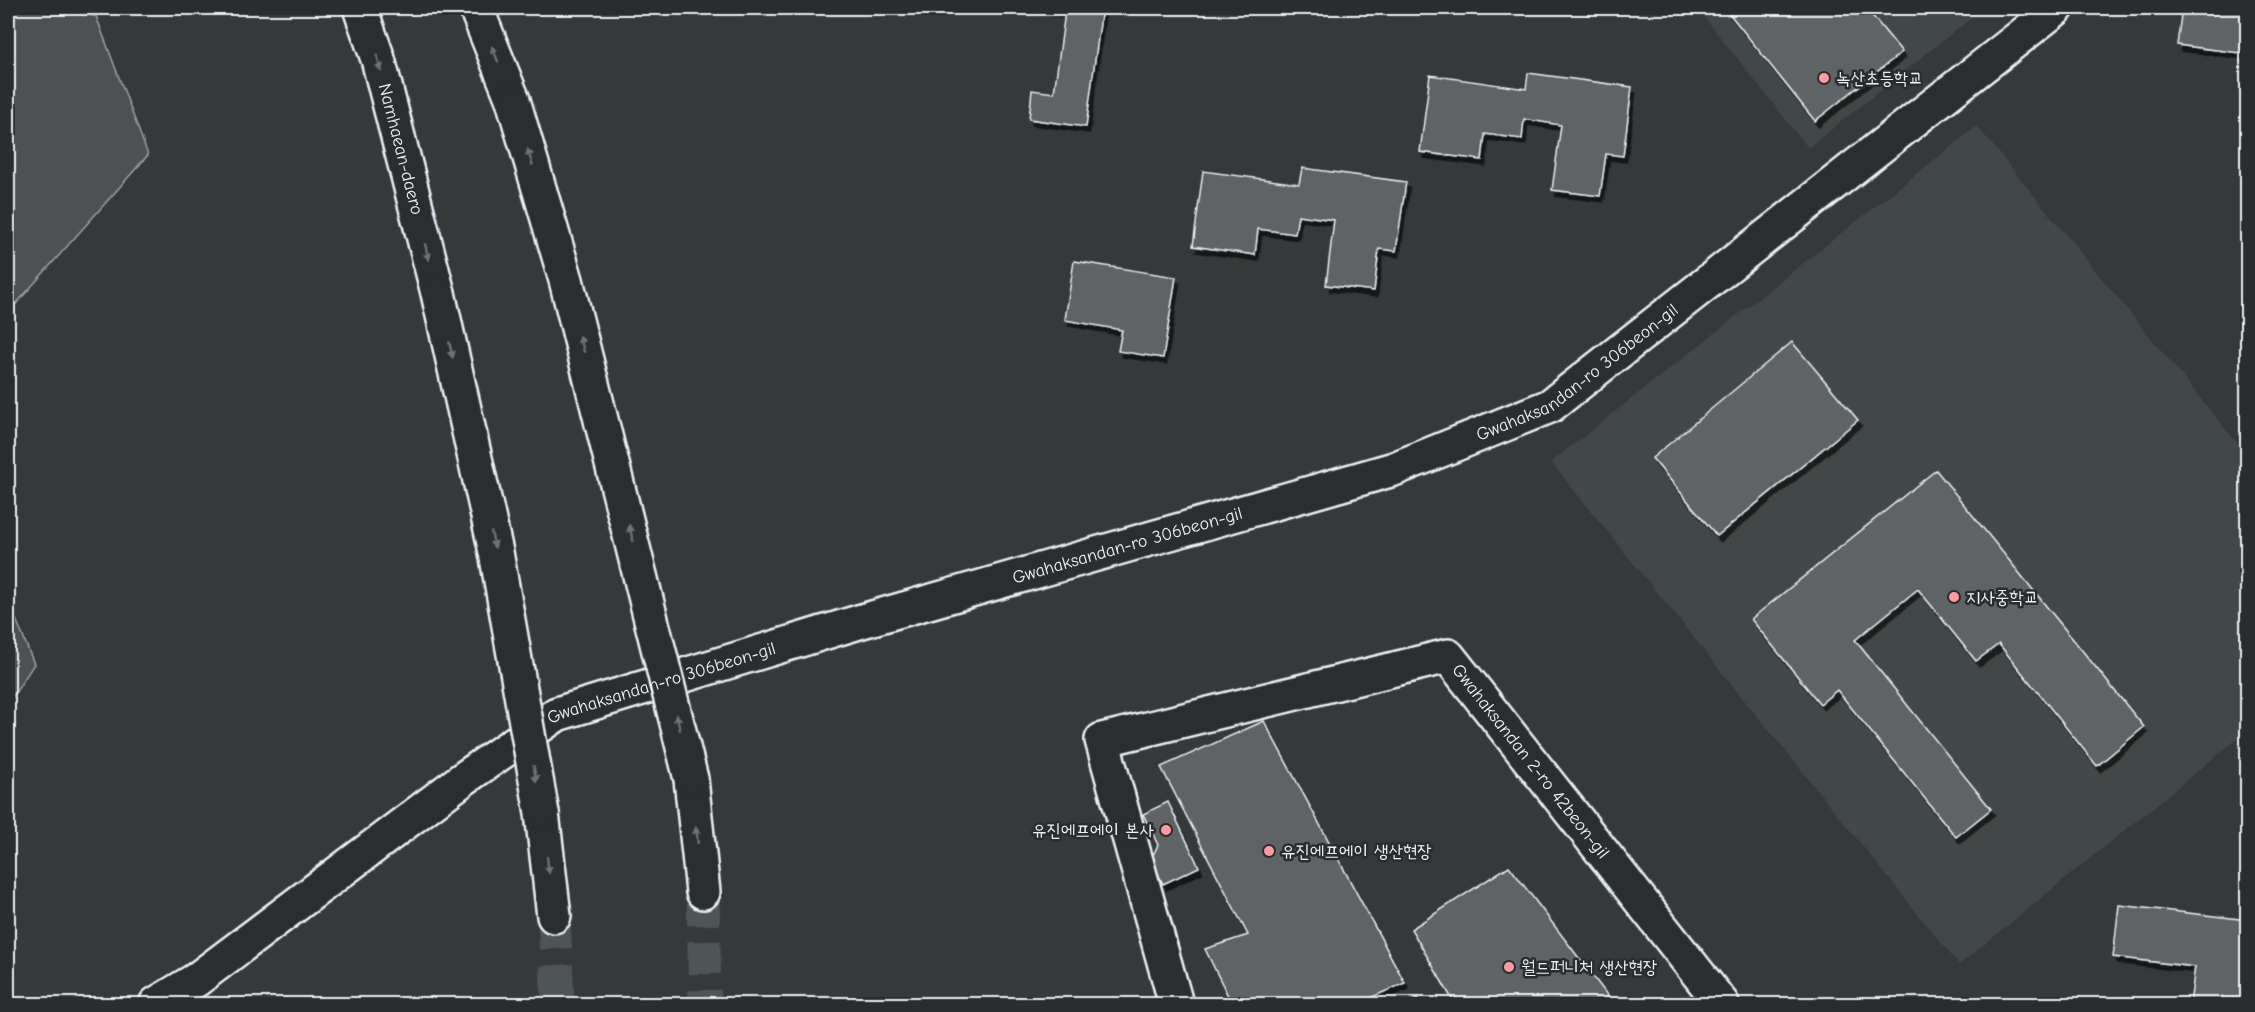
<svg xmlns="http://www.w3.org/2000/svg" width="2255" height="1012" font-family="'Comic Neue','Poor Story',sans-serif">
	<defs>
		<filter id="shadow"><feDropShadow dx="3.5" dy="6" stdDeviation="0" flood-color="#0009"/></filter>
	</defs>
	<rect width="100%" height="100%" fill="#35393a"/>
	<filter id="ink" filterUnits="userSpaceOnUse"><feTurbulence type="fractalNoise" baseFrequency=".0167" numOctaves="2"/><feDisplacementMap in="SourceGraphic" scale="12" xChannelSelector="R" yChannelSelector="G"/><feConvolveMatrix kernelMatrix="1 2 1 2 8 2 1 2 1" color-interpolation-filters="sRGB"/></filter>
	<g filter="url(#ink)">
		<g fill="#424647">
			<path d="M1697,8h287l-176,140z"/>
			<path d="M1977,126l270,329v276l-288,234 -408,-503z"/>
		</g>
		<g fill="#4d5152" stroke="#9aa1a5" stroke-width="1.5">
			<path d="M8,8h24l64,8 52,139 -140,158z"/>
			<path d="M8,599l26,65 -26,40z"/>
		</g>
		<g fill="#5f6365" stroke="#e8f1f8" stroke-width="1.5" filter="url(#shadow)">
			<path d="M1037,8h65l-16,119 -57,-8 3,-29 22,3 11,-81z"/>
			<path d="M1725,8h141l36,44 -87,69z"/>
			<path d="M2182,8h66v46l-71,-9z"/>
			<path d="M1528,73l104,14 -9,69 -17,-2 -6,42 -48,-6 9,-65 -37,-6 -2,20 -37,-5 -3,26 -62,-8 10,-77 96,14z"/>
			<path d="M1302,168l104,14 -10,69 -17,-2 -5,42 -48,-6 8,-65 -36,-5 -3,19 -37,-5 -3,26 -62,-9 10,-75 96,13z"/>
			<path d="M1074,261l102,16 -13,81 -45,-7 4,-21 -57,-10z"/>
			<path d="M1792,342l66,78 -141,116 -65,-78z"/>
			<path d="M1936,470l208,257 -47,39 -98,-122 -23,17 -58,-72 -63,51 136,169 -35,28 -119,-147 -17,14 -69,-85z"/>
			<path d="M1264,721l141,262 -49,21h-124l-27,-55 43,-14 -87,-168z"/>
			<path d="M1168,802l31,65 -36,17 -12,-25 7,-14 -15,-31z"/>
			<path d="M1509,866l105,138h-159l-44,-75z"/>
			<path d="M2119,905l129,15 -2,84h-56l5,-37 -82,-10z"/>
			<path d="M1417,998l4,6h-13z"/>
		</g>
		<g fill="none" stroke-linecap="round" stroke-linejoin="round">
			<g stroke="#505556" stroke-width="33" stroke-dasharray="33 16" stroke-linecap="butt">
				<path d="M703,892l2,112"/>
				<path d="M554,916l4,88"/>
			</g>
			<g stroke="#e8f1f8" stroke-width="38">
				<g id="minor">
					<path id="s1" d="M156,1004l40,-24 267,-201 94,-65 305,-93 532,-152 156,-63 507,-398"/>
					<path id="s2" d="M1176,1004l-74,-264 346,-84 274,348"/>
				</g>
			</g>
			<g stroke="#e8f1f8" stroke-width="38">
				<g id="highway">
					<path id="s3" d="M360,8l18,51 60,234"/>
					<path d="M476,8l37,92"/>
					<path d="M691,779l12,113"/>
					<path d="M542,813l12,103"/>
				</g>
			</g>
			<use href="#minor" stroke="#2a2d2e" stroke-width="33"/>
			<use href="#highway" stroke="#2a2d2e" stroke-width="33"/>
			<g stroke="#e8f1f8" stroke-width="38" stroke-linecap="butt">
				<g id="highway-bridge">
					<path d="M513,100l53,180 125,499"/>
					<path d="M438,293l58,259 46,261"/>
				</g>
			</g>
			<use href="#highway-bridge" stroke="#2a2d2e" stroke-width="33"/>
		</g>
		<defs><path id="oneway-solid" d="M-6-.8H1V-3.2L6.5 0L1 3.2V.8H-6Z" transform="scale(1.5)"/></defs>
		<g fill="#6c7275">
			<use href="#oneway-solid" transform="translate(495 54) rotate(-112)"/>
			<use href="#oneway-solid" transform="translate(379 63) rotate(74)"/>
			<use href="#oneway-solid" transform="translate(530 157) rotate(-106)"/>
			<use href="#oneway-solid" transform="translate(427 252) rotate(76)"/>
			<use href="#oneway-solid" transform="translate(582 344) rotate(-104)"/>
			<use href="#oneway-solid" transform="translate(451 350) rotate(77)"/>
			<use href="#oneway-solid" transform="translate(631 533) rotate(-104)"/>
			<use href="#oneway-solid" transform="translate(493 540) rotate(77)"/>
			<use href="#oneway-solid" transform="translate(678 722) rotate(-104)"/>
			<use href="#oneway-solid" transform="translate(535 774) rotate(80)"/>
			<use href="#oneway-solid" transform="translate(697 835) rotate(-96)"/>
			<use href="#oneway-solid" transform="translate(548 865) rotate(83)"/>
		</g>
	</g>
	<g fill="#ff9aa2" stroke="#2a2d2e" stroke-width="2">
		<circle cx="1824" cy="78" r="6"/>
		<circle cx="1954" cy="597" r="6"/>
		<circle cx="1166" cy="830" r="6"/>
		<circle cx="1269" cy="851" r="6"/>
		<circle cx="1509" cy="967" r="6"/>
	</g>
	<g text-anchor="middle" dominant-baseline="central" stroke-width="5" stroke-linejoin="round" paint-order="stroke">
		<g font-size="18" fill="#e8f1f8" stroke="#2a2d2e" text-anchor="start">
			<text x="1836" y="78">녹산초등학교</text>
			<text x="1966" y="597">지사중학교</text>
			<text x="1154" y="830" text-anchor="end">유진에프에이 본사</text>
			<text x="1281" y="851">유진에프에이 생산현장</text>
			<text x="1521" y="967">월드퍼니처 생산현장</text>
		</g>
		<g font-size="18" fill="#e8f1f8" stroke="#2a2d2e">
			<text stroke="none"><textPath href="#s3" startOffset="147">Namhaean-daero</textPath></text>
			<text stroke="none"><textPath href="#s1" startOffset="1576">Gwahaksandan-ro 306beon-gil</textPath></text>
			<text stroke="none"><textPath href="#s1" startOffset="1090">Gwahaksandan-ro 306beon-gil</textPath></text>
			<text stroke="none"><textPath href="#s1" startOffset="604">Gwahaksandan-ro 306beon-gil</textPath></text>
			<text stroke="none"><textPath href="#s2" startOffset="764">Gwahaksandan 2-ro 42beon-gil</textPath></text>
		</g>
	</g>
	<rect width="2255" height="1012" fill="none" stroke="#2a2d2e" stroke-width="30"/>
	<rect x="15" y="15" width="2225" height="982" fill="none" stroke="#e8f1f8" stroke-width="2" filter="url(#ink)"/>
</svg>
